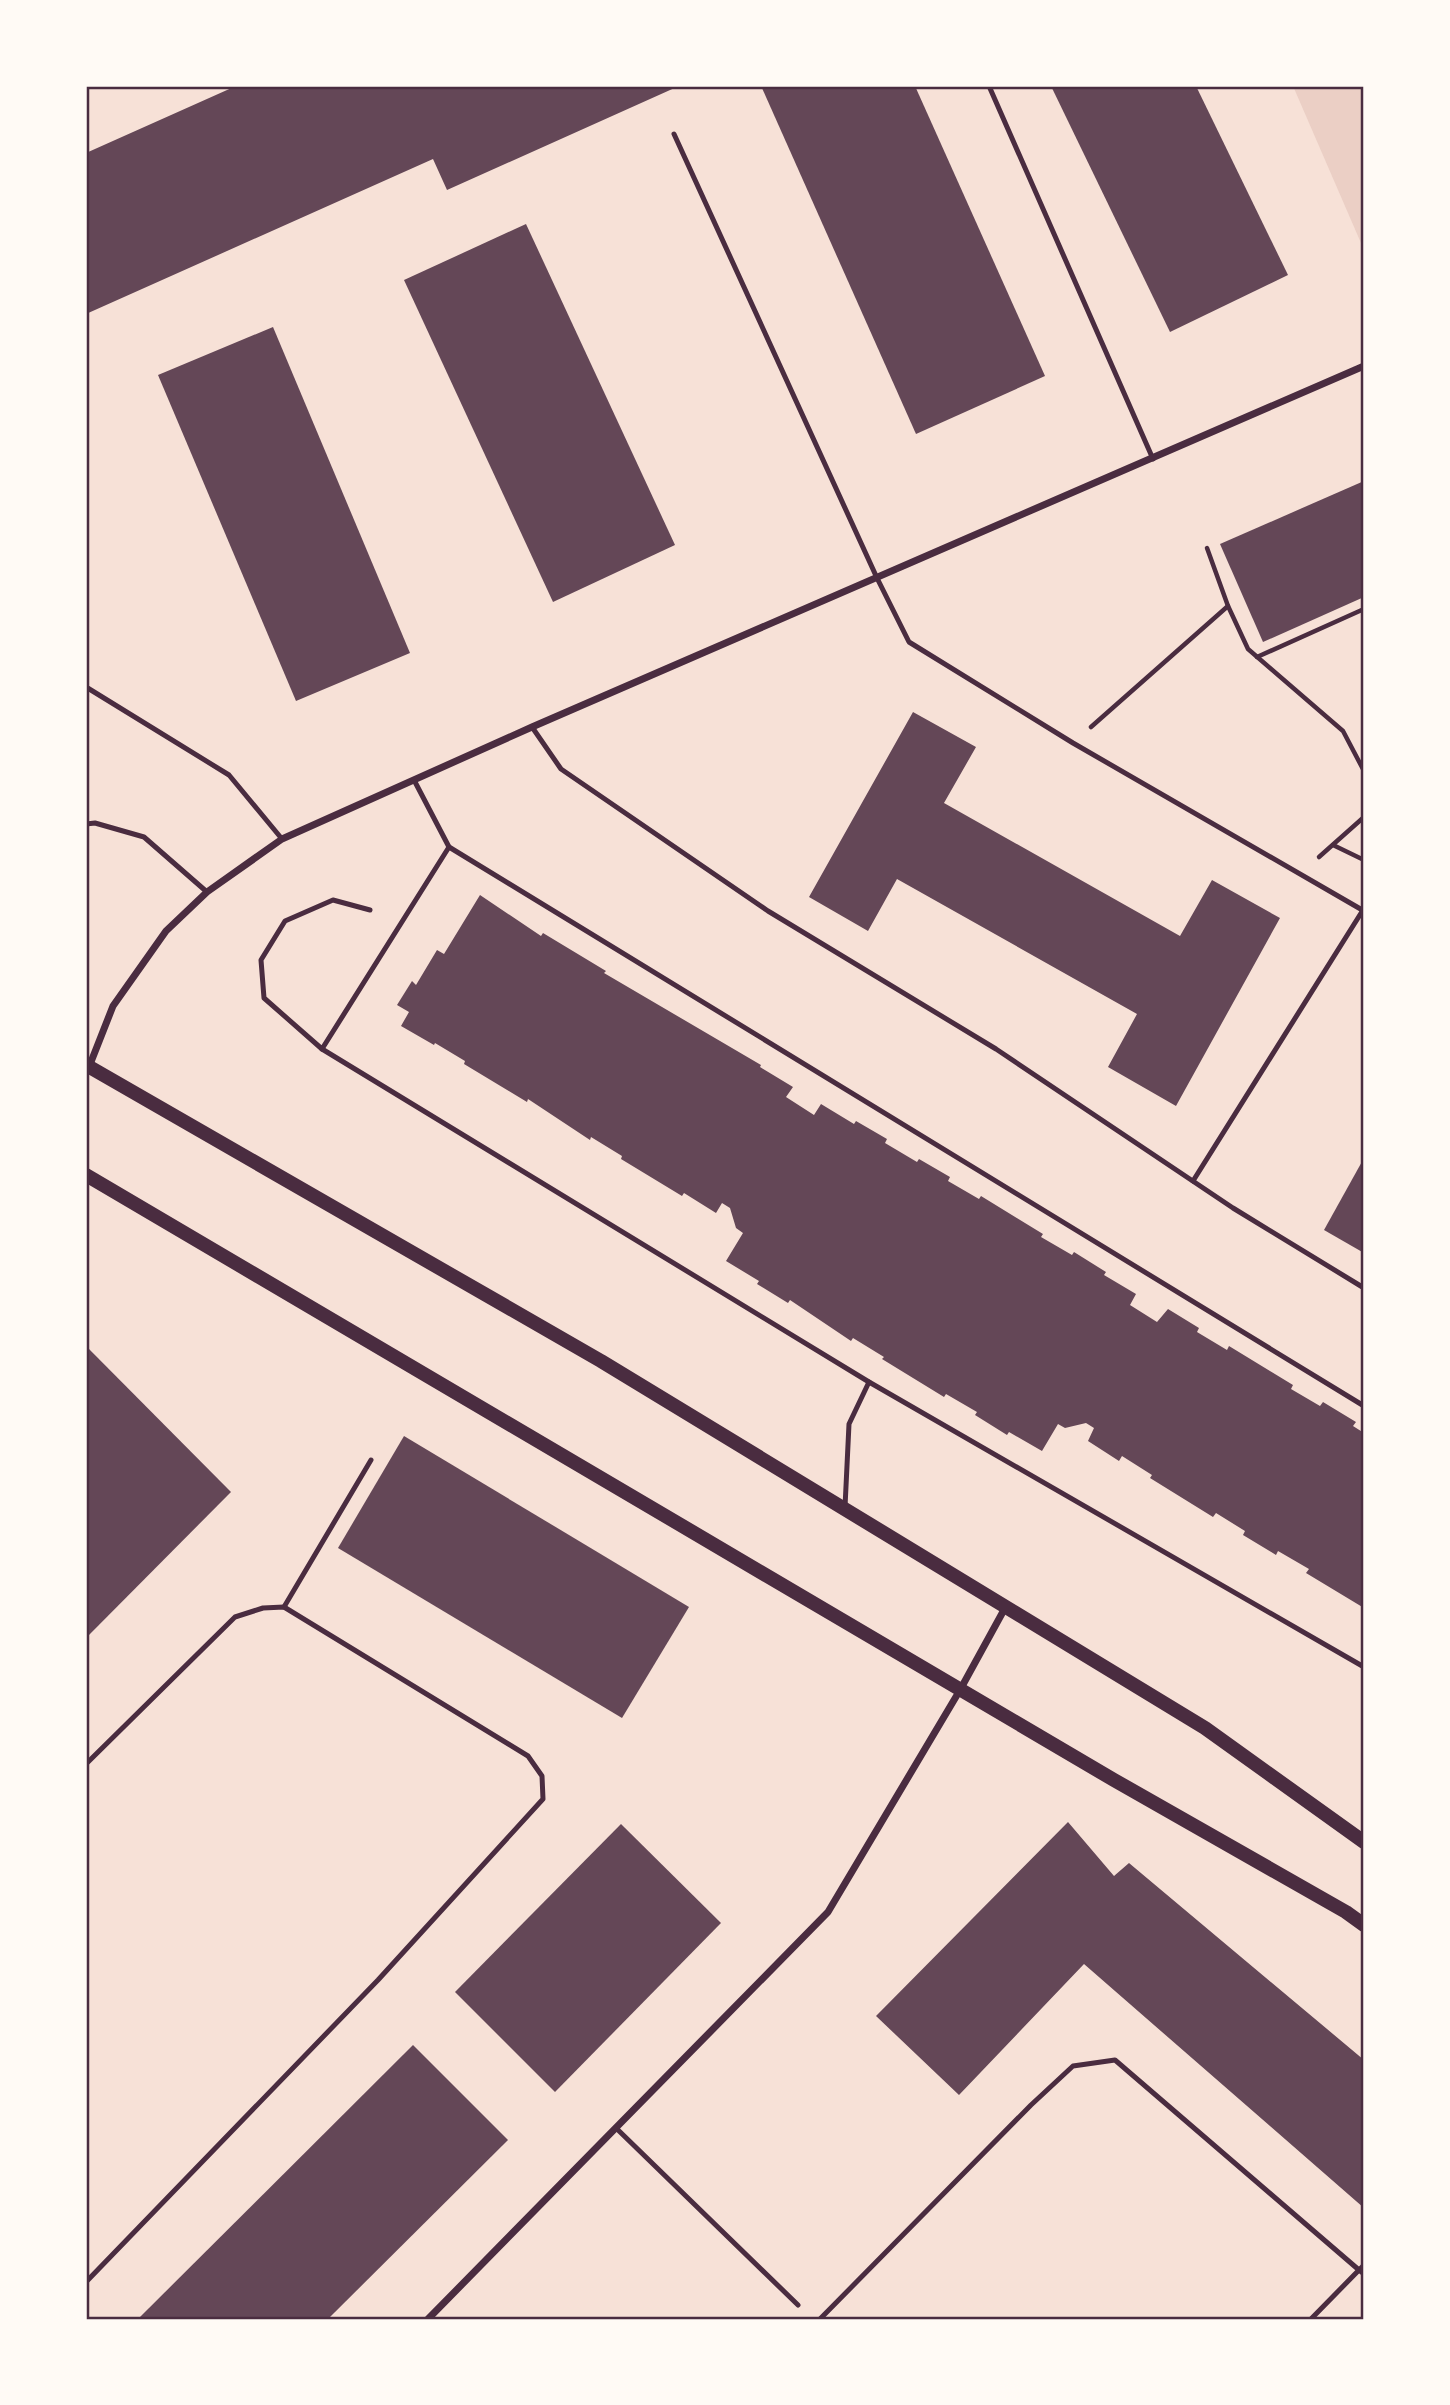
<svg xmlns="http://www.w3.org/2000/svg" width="1450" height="2405" font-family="'DejaVu Sans',sans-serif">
	<rect width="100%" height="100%" fill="#f7e1d7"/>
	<path fill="#ebcfc5" d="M1293,86h71v164z"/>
	<g fill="#644757">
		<path d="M236,86h443l-232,104 -14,-31 -347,155v-161z"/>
		<path d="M768,86h147l130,290 -129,58 -154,-346z"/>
		<path d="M1051,86h145l92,189 -118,57z"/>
		<path d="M526,224l149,321 -122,57 -149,-322z"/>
		<path d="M273,327l137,326 -114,48 -138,-326z"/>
		<path d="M1364,481v116l-101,45 -43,-98z"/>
		<path d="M913,712l63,35 -32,56 236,133 32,-56 68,38 -104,188 -68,-39 29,-53 -240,-135 -29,52 -59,-34z"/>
		<path d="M480,895l61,41 2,-3 63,38 -2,2 157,92 -1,2 33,20 -7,10 28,18 7,-11 33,20 2,-3 31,18 -2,4 32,19 2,-3 31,18 -2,4 31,18 2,-3 62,38 -2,3 31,18 2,-3 32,20 -2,3 32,19 -6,11 27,17 11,-13 31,19 -2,4 30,18 2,-4 64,39 -2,4 29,17 3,-4 33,20 -3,4 11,7v175l-58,-35 3,-4 -31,-18 -2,4 -33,-20 2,-4 -29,-18 -3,4 -63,-39 2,-3 -30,-19 -3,5 -31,-20 6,-13 -8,-5 -21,5 -7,-4 -16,27 -33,-19 -2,3 -32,-20 2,-3 -31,-18 -2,3 -62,-38 2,-2 -31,-19 -2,3 -61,-41 -2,3 -31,-19 2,-3 -33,-20 17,-28 -7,-5 -6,-20 -8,-5 -6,10 -32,-20 -2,3 -61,-37 1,-3 -31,-19 -1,3 -62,-41 -1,3 -63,-38 1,-3 -30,-18 -1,2 -33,-19 8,-14 -12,-7 15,-24 4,4 21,-35 7,4z"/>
		<path d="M1364,1158v95l-40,-23z"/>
		<path d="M86,1346l145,146 -145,146z"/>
		<path d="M404,1436l285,171 -67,111 -284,-170z"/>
		<path d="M1068,1822l46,54 15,-13 235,197v148l-280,-244 -125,131 -83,-79z"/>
		<path d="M621,1824l100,99 -166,169 -100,-100z"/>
		<path d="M413,2045l95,95 -180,179h-190z"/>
	</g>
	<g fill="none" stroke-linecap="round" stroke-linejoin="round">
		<g stroke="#4a2c40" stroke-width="4.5">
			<path d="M1207,548l21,58"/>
			<path d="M1257,657l107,-48"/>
			<path d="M1091,727l137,-121 20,43 95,82 21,40"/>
			<path d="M1333,845l31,15"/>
			<path d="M1319,857l45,-40"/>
		</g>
		<g stroke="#4a2c40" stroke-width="5">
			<path d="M989,86l164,373"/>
			<path d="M674,134l203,444 32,64 164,101 291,168"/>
			<path d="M86,687l143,88 53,64"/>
			<path d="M532,727l29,42 207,142 228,138 237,159 131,80"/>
			<path d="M86,824l9,-1 49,14 63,55"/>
			<path d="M449,847l915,559"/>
			<path d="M370,910l-37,-10 -48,21 -24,39 3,38 58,51 127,-202 -35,-67"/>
			<path d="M322,1049l547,333 495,285"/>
			<path d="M1193,1181l170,-271"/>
			<path d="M845,1507l4,-83 20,-42"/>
			<path d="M284,1607l87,-147"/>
			<path d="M86,1764l149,-147 28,-9 21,-1 244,149 14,20 1,23 -165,181 -292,302"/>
			<path d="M616,2128l182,177"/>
			<path d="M1364,2265l-5,5 5,4"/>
			<path d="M820,2319l211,-214 42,-39 42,-6 244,210 -48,49"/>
		</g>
		<g stroke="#4a2c40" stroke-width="7">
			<path d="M89,1067l24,-61 53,-75 41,-39 75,-53 250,-112 832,-361"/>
			<path d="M428,2319l400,-407 132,-222 45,-82"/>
		</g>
		<g stroke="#4a2c40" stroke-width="14">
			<path d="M86,1065l515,296 604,367 159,114"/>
			<path d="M86,1175l1028,605 232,132 18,13"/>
		</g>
	</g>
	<rect width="1450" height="2405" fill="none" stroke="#fffaf5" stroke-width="175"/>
	<rect x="88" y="88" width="1274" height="2230" fill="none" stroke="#4a2c40" stroke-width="2.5"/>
</svg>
